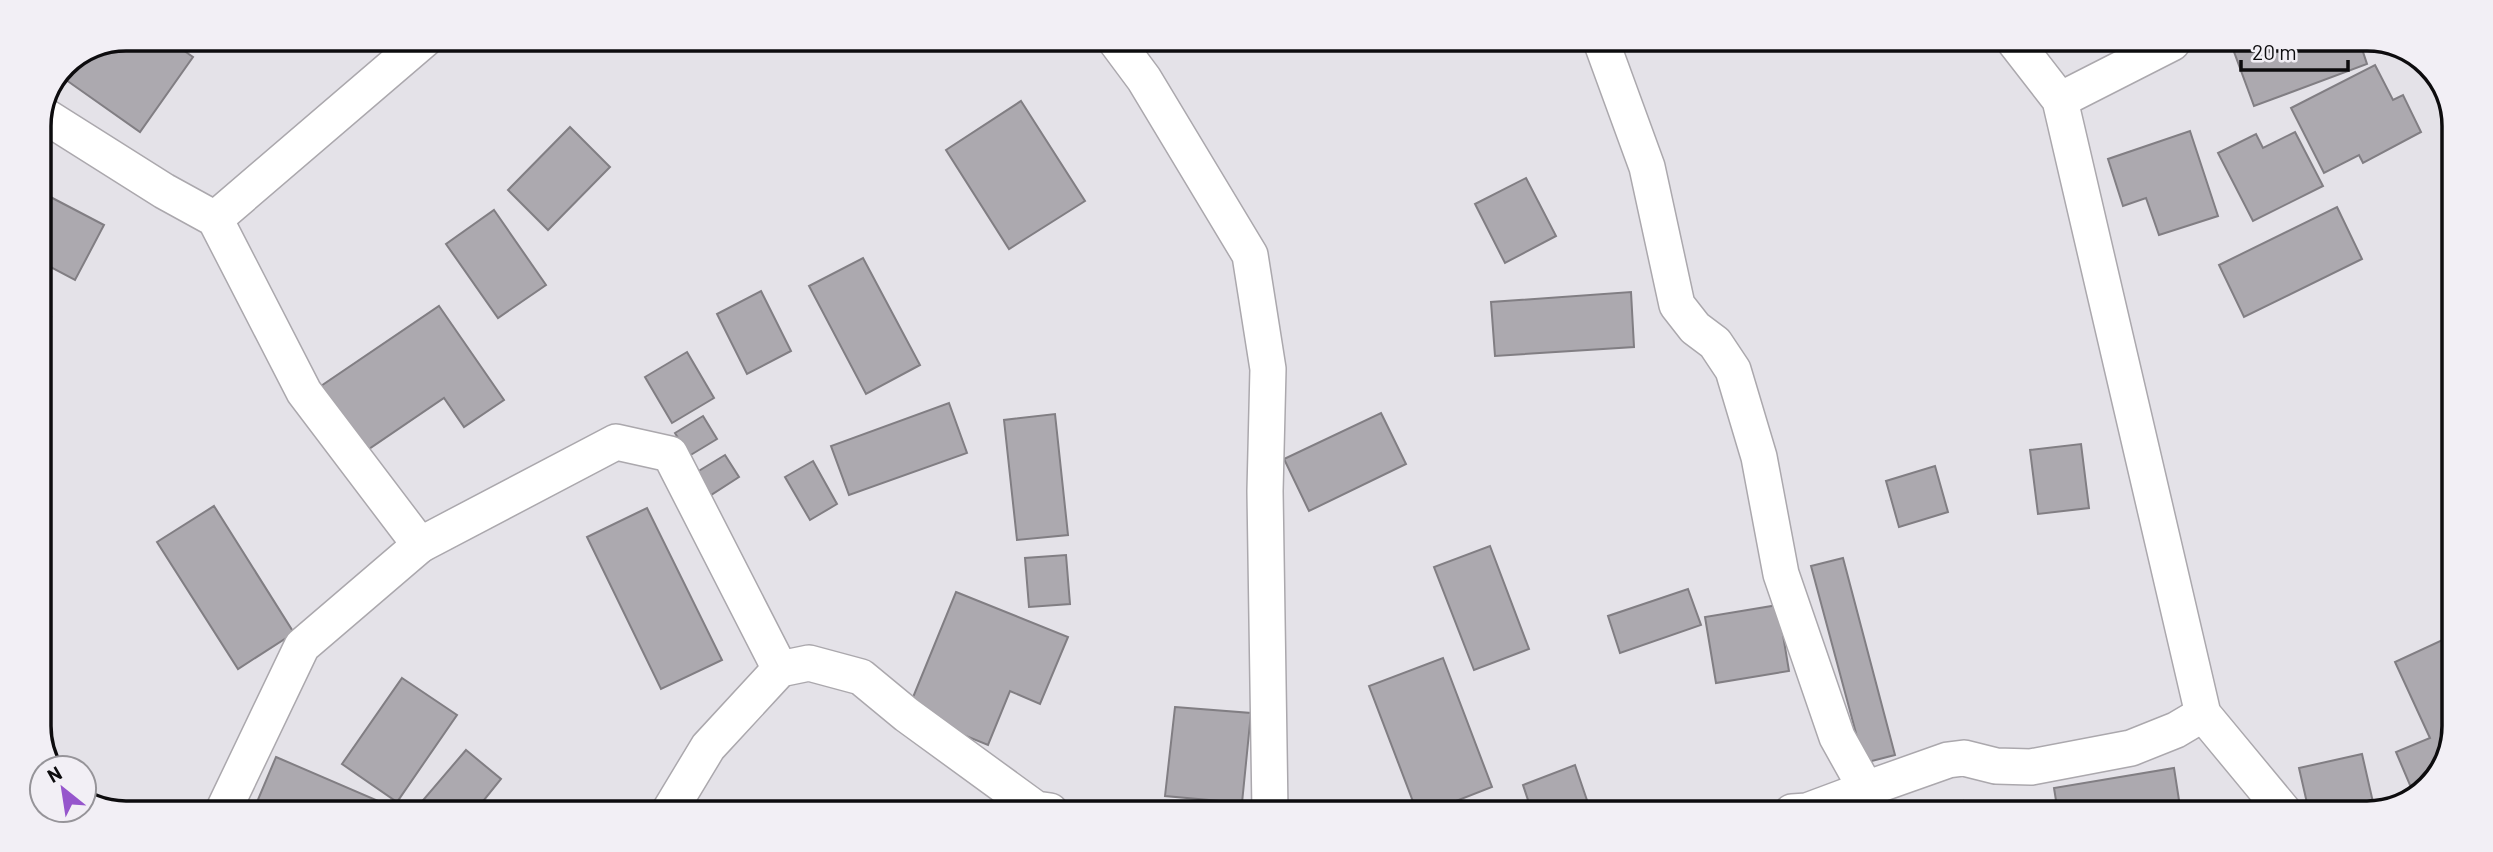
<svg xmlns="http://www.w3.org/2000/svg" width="2493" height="852" font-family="Barlow,sans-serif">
	<rect width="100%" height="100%" fill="#e4e2e8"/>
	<g fill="#aca9af" stroke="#817e83" stroke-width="2">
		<path d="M126,38l41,1 26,18 -53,75 -81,-57 5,-11z"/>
		<path d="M2250,43h110l7,21 -113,42 -21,-57z"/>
		<path d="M2375,65l18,35 10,-5 18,37 -58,31 -4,-8 -35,18 -33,-65z"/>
		<path d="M1021,101l64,100 -76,48 -63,-99z"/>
		<path d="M570,127l40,40 -62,63 -40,-40z"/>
		<path d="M2190,131l28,85 -59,19 -13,-37 -23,8 -15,-47z"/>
		<path d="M2295,132l28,54 -70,35 -35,-68 38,-19 7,14z"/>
		<path d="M1526,178l30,58 -51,27 -30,-59z"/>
		<path d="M39,191l65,34 -29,55 -36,-19z"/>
		<path d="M2337,207l25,52 -118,58 -25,-52z"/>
		<path d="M494,210l52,75 -48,33 -52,-74z"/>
		<path d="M863,258l57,107 -54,29 -57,-108z"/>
		<path d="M761,291l30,60 -44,23 -30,-60z"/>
		<path d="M1631,292l3,55 -139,9 -4,-54z"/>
		<path d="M439,306l65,94 -40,27 -20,-29 -81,55 -45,-65z"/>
		<path d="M39,309l12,8 -12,18z"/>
		<path d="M687,352l27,46 -42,25 -27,-46z"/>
		<path d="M949,403l18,50 -118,42 -18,-49z"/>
		<path d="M1381,413l25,51 -97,47 -25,-52z"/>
		<path d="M1055,414l13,121 -51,5 -13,-120z"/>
		<path d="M703,416l14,23 -28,17 -14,-23z"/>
		<path d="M2081,444l8,64 -51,6 -8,-64z"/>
		<path d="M725,455l14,22 -28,18 -14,-23z"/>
		<path d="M813,461l24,43 -27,16 -25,-43z"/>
		<path d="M1935,466l13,46 -49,15 -13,-46z"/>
		<path d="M214,506l80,127 -56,36 -81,-127z"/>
		<path d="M647,508l75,152 -61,29 -74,-152z"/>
		<path d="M1490,546l39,103 -55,21 -40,-103z"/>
		<path d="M1066,555l4,49 -41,3 -4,-49z"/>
		<path d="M1843,558l52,197 -31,8 -53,-197z"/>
		<path d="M1688,589l13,36 -81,28 -12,-37z"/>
		<path d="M956,592l112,45 -28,67 -30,-13 -22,54 -81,-33z"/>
		<path d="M1778,605l11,66 -73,12 -11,-66z"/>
		<path d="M2451,636l-1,118 -29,40 -6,3 -19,-45 34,-14 -35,-76z"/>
		<path d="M1443,658l49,129 -64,25h-11l-48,-126z"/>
		<path d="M402,678l55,37 -60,87 -55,-38z"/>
		<path d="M1175,707l76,6 -9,90 -77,-7z"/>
		<path d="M466,750l35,29 -25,31h-53l-5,-4z"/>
		<path d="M2362,754l13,57 -76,2 -2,-8 10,-2 -8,-35z"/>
		<path d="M276,757l114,49 -1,4 -135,-1z"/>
		<path d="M1575,765l16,47h-59l-9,-27z"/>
		<path d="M2174,768l7,45h-123l-4,-25z"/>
		<path d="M1963,801l3,12h-55v-1z"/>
	</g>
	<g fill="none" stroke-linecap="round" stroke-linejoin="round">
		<g stroke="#aba8ad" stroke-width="38">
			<g id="street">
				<path d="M1115,40l29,39 106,176 18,114 -3,122 5,320"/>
				<path d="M1601,41l46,126 30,138 18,23 20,15 18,27 26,87 22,117 56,163 29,52 82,-29 16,-2 32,8 35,1 100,-19 45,-18 27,-16"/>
				<path d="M2015,42l45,58 143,614 82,99"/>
				<path d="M2060,100l112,-57"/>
				<path d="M42,114l122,77 51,28 89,173 116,153 -118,101 -78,163"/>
				<path d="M215,219l210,-180"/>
				<path d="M420,545l196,-103 54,12 110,215"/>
				<path d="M670,810l38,-63 72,-78 29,-6 52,14 46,38 129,94 14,2"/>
				<path d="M1792,812l15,-1 59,-22"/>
			</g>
		</g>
		<use href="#street" stroke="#fff" stroke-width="35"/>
	</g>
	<path d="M0 0H2493V852H0ZM126 51H2367A75 75 0 0 1 2442 126V726A75 75 0 0 1 2367 801H126A75 75 0 0 1 51 726V126A75 75 0 0 1 126 51Z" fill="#f2eff5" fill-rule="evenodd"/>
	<path fill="none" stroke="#0d0c0e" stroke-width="3.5" d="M126 51H2367A75 75 0 0 1 2442 126V726A75 75 0 0 1 2367 801H126A75 75 0 0 1 51 726V126A75 75 0 0 1 126 51Z"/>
	<g transform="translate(63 789) rotate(330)"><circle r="33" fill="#f2eff5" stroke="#969499" stroke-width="2"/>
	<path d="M0-5L12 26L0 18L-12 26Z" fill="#9656cc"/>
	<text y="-10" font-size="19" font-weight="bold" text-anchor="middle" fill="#0d0c0e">N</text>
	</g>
	<path d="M2241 60v10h107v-10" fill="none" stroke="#0d0c0e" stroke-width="3.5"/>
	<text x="2252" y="60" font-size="21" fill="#0d0c0e" stroke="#f2eff5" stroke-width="5" paint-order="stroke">20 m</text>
</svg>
